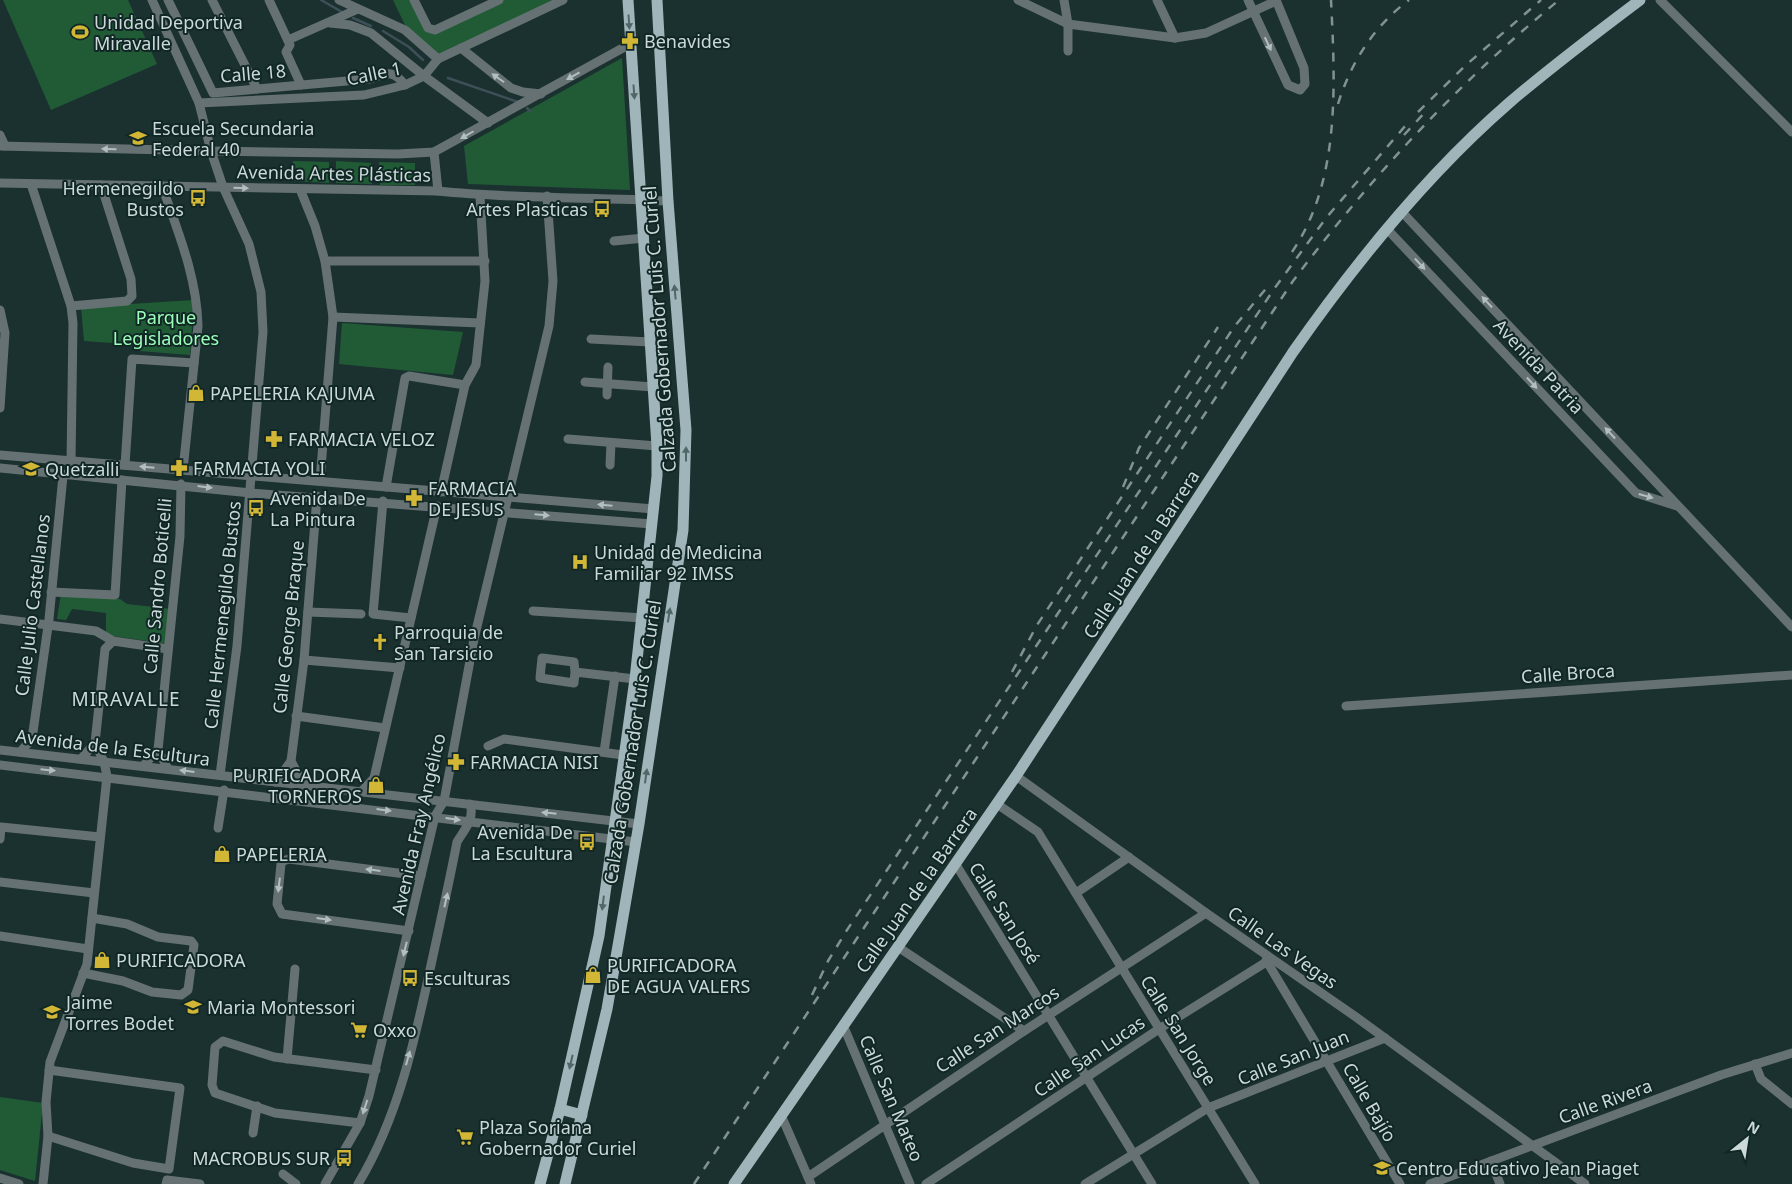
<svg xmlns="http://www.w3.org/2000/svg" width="1792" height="1184" font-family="'Noto Sans',sans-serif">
	<rect width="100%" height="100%" fill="#1a3130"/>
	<g fill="#215b36">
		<path d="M3,0h125l29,64 -106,46z"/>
		<path d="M393,0h19l12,26 13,5 64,-31h59l-122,58 -33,-33z"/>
		<path d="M622,58l8,132 -162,-6 -4,-38z"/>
		<path d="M293,161l36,1v21l-36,-2z"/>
		<path d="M336,161l35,2 1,21 -36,-1z"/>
		<path d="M379,162l36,1v22h-35z"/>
		<path d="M194,300l-4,55 -51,-4 -13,-7 -42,-3 -3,-34z"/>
		<path d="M342,323l121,9 -10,43 -114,-11z"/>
		<path d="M61,594l59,5 7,5 45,5 -4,35 -62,-9v-22l-34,-4 -6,11 -9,-1z"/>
		<path d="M0,1097l43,6 -8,78 -35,-11z"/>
	</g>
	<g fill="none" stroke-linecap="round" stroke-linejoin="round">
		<g stroke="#3d5057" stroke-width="2.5">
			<path d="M321,0l21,12"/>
			<path d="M353,18l18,8"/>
			<path d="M383,31l26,16 14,13"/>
			<path d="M448,78l70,24"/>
			<path d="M527,108l3,3"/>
		</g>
		<g stroke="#667173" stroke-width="9">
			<path d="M152,0l47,103 12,48 12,36 26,57 12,48 2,40 -26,314 -17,129"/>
			<path d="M168,0l45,93 156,-14c17,-5 23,-11 36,6"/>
			<path d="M212,0l45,89"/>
			<path d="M269,0l21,45 -4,7 15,33"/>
			<path d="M339,0l66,30 33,29"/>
			<path d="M414,0l14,28 7,2 64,-30"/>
			<path d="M1018,0l50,24 107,14 31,-5 70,-32"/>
			<path d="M1064,0l4,24v27"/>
			<path d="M1157,0l18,38"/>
			<path d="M1248,0l40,85 12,5 5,-6 -1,-16 -28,-68"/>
			<path d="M1660,0l132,132"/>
			<path d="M330,23l20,2 21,8 53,43 64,47"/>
			<path d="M288,40l70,-31"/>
			<path d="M461,48l50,40 12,4 18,2"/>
			<path d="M199,103l165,-8 41,-10 19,-9 14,-17 125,-59"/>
			<path d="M0,135l5,11"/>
			<path d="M0,146l211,5 187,3 36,-2 196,-108"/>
			<path d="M434,152l4,39"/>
			<path d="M0,183l438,8c76,8 153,6 230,10"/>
			<path d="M31,184l40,122 2,17 -2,139"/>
			<path d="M162,186c16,46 35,91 36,140l-15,144"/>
			<path d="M300,189l15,37 10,35 8,56 -13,164"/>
			<path d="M1402,212l390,415"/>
			<path d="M1387,229l249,264 41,13"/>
			<path d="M614,241l30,-3"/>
			<path d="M325,261h160"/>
			<path d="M71,306l56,-5 5,-5 -1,-17 -30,-94"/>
			<path d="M0,310l5,23 -5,75"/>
			<path d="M333,317l147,6"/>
			<path d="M591,339l59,3"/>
			<path d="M585,382l68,5"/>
			<path d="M607,395l1,-28"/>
			<path d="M568,439l89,7"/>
			<path d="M0,455l654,54"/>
			<path d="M125,465l7,-106 62,4"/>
			<path d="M610,465l1,-22"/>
			<path d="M0,468l251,25 401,31"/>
			<path d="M386,487l19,-109 4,-2 56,9"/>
			<path d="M441,492l24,-107 11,-20 9,-84 -5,-85"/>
			<path d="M383,501l-10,113 38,4"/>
			<path d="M51,592l64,3 7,-115"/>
			<path d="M533,611l110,7"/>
			<path d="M308,612l53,2"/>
			<path d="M0,619l96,12 17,10"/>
			<path d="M304,660l96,8"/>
			<path d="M575,672l-1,11 -34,-5 2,-20 32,4 1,10 60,7"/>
			<path d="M1346,706l446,-31"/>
			<path d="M296,716l89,12"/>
			<path d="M488,746l16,-7 119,16"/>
			<path d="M0,750l639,74"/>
			<path d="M20,752l12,-13 17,-120 14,-143"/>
			<path d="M604,752l11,-76"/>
			<path d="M81,759l14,-16"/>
			<path d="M0,765l636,77"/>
			<path d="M143,766l15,-16"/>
			<path d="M168,769l-10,-19 22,-214 1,-52"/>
			<path d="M1016,776l190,137 150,104 229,167"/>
			<path d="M276,782l15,-21"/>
			<path d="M307,785l-7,-7 -9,-17 13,-101 13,-164"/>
			<path d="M361,792l13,-14 63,-272"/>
			<path d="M997,804l41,28 217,352"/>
			<path d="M218,828l6,-38"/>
			<path d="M0,839l1,-12 99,10"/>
			<path d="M955,863l197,321"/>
			<path d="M0,882l94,11"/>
			<path d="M1076,893l53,-36"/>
			<path d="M409,931l-127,-17 -5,-10 4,-40 2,-3 6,-2 132,17"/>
			<path d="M0,936l88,13"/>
			<path d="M898,947l126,84"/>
			<path d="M1266,960l134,224"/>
			<path d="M83,973l40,8 29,11 29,3 7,-5 6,-45 -3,-4 -33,-4 -31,-13 -35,-6"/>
			<path d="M843,1025l67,159"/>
			<path d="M287,1059l8,-90"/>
			<path d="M1755,1064l6,15 31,25"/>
			<path d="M781,1115l30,69"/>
			<path d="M360,1123l-85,-10 -60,-20 -3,-8 3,-38 8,-6 51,16 102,13"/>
			<path d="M253,1133l4,-27"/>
			<path d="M48,1136l85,27 36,6 11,-81 -131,-18"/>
			<path d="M1491,1161l9,23"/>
			<path d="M283,1174l13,10"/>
			<path d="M808,1177l216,-146 182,-118"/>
			<path d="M0,1178l19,6"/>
			<path d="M43,1184l5,-48 -2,-34 4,-40 37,-98 20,-188 -3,-14 -9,-19 10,-94 8,-8 55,8"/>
			<path d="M166,1184l1,-4 33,4"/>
			<path d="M325,1184l35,-61 9,-27 66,-280 9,-15 30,-162 75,-313 4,-45 -6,-85"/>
			<path d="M358,1184c40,-66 57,-144 73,-219 9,-41 18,-82 26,-123 7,-12 18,-23 13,-38"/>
			<path d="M926,1184l233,-155 112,-70"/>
			<path d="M1085,1184l123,-76 177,-70"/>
			<path d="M1430,1184l291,-109 71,-22"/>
		</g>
		<g stroke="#9fb5b9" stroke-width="11">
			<path d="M560,1109l22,6"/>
			<path d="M540,1184l20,-75 39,-173 36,-257 22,-203v-30l-29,-446"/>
			<path d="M565,1184l42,-175 12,-69 20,-116 44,-294 3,-100 -18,-229 -11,-201"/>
			<path d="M734,1184l282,-408 277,-424c63,-90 133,-177 216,-249 42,-36 87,-70 131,-103"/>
		</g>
		<g stroke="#809291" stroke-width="2.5" stroke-dasharray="9 9" stroke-linecap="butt">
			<path d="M1338,104c13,-42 36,-78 71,-104"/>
			<path d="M1418,112l48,-47 75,-65"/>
			<path d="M1404,135l24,-26"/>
			<path d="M1292,252c49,-72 43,-169 39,-252"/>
			<path d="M1123,487l16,-39 79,-121"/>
			<path d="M1012,672l25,-47 197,-298 35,-42"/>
			<path d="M812,995l16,-34 19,-31 427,-641 52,-71 80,-93"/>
			<path d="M694,1184l599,-903c78,-104 165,-198 266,-281"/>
		</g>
	</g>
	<defs><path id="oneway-solid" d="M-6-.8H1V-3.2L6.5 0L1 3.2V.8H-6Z" transform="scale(1.25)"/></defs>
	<g fill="#506768">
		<use href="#oneway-solid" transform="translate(629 22) rotate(86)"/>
		<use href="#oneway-solid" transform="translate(634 92) rotate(86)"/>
		<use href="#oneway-solid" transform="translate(675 292) rotate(-95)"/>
		<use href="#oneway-solid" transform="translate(686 454) rotate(-90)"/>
		<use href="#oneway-solid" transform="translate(669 615) rotate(-81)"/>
		<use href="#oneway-solid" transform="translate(646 776) rotate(-82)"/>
		<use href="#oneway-solid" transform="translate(603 903) rotate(97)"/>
		<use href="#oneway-solid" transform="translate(571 1062) rotate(103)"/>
	</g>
	<g fill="#b2bfbf">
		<use href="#oneway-solid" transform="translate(1268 44) rotate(65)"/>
		<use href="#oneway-solid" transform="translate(573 76) rotate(151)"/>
		<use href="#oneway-solid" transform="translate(498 78) rotate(-145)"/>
		<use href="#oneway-solid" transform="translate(467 135) rotate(150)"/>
		<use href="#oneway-solid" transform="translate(109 149) rotate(-178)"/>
		<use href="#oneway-solid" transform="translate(241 188) rotate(1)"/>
		<use href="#oneway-solid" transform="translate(1420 264) rotate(47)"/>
		<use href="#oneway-solid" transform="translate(1487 302) rotate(-133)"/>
		<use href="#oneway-solid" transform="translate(1532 383) rotate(47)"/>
		<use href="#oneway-solid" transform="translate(1610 433) rotate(-133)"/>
		<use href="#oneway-solid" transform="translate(147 467) rotate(-175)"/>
		<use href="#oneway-solid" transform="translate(205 487) rotate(7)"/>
		<use href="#oneway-solid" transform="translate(1646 496) rotate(16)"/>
		<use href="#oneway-solid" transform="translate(605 505) rotate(-175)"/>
		<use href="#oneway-solid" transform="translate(542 515) rotate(5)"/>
		<use href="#oneway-solid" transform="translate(48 770) rotate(6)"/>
		<use href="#oneway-solid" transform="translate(187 771) rotate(-173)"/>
		<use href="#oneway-solid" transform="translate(384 810) rotate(7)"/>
		<use href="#oneway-solid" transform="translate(549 813) rotate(-174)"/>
		<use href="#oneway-solid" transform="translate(453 819) rotate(8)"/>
		<use href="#oneway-solid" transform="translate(373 870) rotate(-173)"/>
		<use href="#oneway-solid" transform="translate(279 885) rotate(97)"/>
		<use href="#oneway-solid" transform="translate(446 900) rotate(-77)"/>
		<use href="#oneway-solid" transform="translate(324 919) rotate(8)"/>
		<use href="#oneway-solid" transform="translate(405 949) rotate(104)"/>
		<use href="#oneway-solid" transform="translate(408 1058) rotate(-74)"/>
		<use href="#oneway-solid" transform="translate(365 1107) rotate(108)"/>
	</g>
	<defs>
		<g id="stadium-bare" transform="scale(1.35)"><path d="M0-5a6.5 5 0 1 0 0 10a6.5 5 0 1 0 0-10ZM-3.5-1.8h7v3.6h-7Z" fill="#d2b635" stroke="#102726" stroke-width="2.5" paint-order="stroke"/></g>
		<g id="pharmacy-bare" transform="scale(1.35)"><path d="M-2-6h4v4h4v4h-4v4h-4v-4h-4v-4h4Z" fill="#d2b635" stroke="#102726" stroke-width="2.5" paint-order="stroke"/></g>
		<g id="school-bare" transform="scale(1.35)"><path d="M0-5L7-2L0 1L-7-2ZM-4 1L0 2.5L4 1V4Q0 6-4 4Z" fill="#d2b635" stroke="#102726" stroke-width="2.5" paint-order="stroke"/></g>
		<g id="bus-bare" transform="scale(1.35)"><path d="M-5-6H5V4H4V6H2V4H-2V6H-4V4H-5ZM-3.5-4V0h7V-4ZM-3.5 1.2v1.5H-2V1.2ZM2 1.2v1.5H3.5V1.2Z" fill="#d2b635" stroke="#102726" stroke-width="2.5" paint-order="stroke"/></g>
		<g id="shop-bare" transform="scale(1.35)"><path d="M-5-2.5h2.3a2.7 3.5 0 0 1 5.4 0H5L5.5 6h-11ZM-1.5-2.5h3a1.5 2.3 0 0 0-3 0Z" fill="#d2b635" stroke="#102726" stroke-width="2.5" paint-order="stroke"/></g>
		<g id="hospital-bare" transform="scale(1.35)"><path d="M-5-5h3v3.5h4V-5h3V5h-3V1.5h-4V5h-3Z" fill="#d2b635" stroke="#102726" stroke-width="2.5" paint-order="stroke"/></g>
		<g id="church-bare" transform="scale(1.35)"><path d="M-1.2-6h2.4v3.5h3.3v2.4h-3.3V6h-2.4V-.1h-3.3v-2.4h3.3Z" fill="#d2b635" stroke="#102726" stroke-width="2.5" paint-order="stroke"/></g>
		<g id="supermarket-bare" transform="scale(1.35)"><path d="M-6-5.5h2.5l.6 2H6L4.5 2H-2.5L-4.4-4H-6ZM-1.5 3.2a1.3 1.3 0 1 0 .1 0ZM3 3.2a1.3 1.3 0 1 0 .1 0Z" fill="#d2b635" stroke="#102726" stroke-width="2.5" paint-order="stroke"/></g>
	</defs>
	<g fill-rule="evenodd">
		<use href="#stadium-bare" x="80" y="32"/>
		<use href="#pharmacy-bare" x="630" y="41"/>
		<use href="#school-bare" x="138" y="138"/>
		<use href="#bus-bare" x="198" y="198"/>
		<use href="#bus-bare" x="602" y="209"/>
		<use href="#shop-bare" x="196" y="393"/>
		<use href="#pharmacy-bare" x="274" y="439"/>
		<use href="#pharmacy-bare" x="179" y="468"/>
		<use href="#school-bare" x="31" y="469"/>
		<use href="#pharmacy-bare" x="414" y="498"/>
		<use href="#bus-bare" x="256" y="508"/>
		<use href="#hospital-bare" x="580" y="562"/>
		<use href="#church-bare" x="380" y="642"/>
		<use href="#pharmacy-bare" x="456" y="762"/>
		<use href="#shop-bare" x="376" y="785"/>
		<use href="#bus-bare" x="587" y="842"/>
		<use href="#shop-bare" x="222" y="854"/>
		<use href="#shop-bare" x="102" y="960"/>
		<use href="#shop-bare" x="593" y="975"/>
		<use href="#bus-bare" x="410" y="978"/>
		<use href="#school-bare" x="193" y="1007"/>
		<use href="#school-bare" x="52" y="1012"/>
		<use href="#supermarket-bare" x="359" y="1030"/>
		<use href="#supermarket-bare" x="465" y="1137"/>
		<use href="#bus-bare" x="344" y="1158"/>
		<use href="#school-bare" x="1382" y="1168"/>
	</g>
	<g text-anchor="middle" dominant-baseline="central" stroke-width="4" stroke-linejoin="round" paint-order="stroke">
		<g font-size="18" fill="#cbd9d8" stroke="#102726" text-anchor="start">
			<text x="94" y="22">Unidad Deportiva<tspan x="94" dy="21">Miravalle</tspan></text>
			<text x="644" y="41">Benavides</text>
			<text x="152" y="128">Escuela Secundaria<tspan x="152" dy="21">Federal 40</tspan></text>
			<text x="184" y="188" text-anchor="end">Hermenegildo<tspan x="184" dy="21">Bustos</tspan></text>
			<text x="588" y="209" text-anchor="end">Artes Plasticas</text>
			<text x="210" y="393">PAPELERIA KAJUMA</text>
			<text x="288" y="439">FARMACIA VELOZ</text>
			<text x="193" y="468">FARMACIA YOLI</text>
			<text x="45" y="469">Quetzalli</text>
			<text x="428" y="488">FARMACIA<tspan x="428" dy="21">DE JESUS</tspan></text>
			<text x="270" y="498">Avenida De<tspan x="270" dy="21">La Pintura</tspan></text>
			<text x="594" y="552">Unidad de Medicina<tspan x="594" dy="21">Familiar 92 IMSS</tspan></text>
			<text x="394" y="632">Parroquia de<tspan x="394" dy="21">San Tarsicio</tspan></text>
			<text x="470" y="762">FARMACIA NISI</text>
			<text x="362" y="775" text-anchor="end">PURIFICADORA<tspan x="362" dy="21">TORNEROS</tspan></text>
			<text x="573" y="832" text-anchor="end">Avenida De<tspan x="573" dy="21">La Escultura</tspan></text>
			<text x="236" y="854">PAPELERIA</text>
			<text x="116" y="960">PURIFICADORA</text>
			<text x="607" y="965">PURIFICADORA<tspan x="607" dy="21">DE AGUA VALERS</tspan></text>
			<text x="424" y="978">Esculturas</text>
			<text x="66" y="1002">Jaime<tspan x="66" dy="21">Torres Bodet</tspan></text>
			<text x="207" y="1007">Maria Montessori</text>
			<text x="373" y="1030">Oxxo</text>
			<text x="479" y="1127">Plaza Soriana<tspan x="479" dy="21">Gobernador Curiel</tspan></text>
			<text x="330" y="1158" text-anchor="end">MACROBUS SUR</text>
			<text x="1396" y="1168">Centro Educativo Jean Piaget</text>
		</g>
		<g font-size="18" fill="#cbd9d8" stroke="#102726">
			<text transform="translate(253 73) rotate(-5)">Calle 18</text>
			<text transform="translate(374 73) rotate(-12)">Calle 1</text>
			<text transform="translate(334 173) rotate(1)">Avenida Artes Plásticas</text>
			<text transform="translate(659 329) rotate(-94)">Calzada Gobernador Luis C. Curiel</text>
			<text transform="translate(1539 366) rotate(47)">Avenida Patria</text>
			<text transform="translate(1141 554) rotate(-57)">Calle Juan de la Barrera</text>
			<text transform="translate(157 586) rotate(-85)">Calle Sandro Boticelli</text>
			<text transform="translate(32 605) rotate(-83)">Calle Julio Castellanos</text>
			<text transform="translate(222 615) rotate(-84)">Calle Hermenegildo Bustos</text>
			<text transform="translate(288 627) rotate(-84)">Calle George Braque</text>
			<text transform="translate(1568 673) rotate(-4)">Calle Broca</text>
			<text transform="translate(632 742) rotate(-81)">Calzada Gobernador Luis C. Curiel</text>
			<text transform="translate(113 747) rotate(7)">Avenida de la Escultura</text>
			<text transform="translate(418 824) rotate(-77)">Avenida Fray Angélico</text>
			<text transform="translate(916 890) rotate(-55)">Calle Juan de la Barrera</text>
			<text transform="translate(1005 913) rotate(58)">Calle San José</text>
			<text transform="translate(1283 947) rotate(35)">Calle Las Vegas</text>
			<text transform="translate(997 1029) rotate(-33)">Calle San Marcos</text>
			<text transform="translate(1179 1030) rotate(58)">Calle San Jorge</text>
			<text transform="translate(1089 1056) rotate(-34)">Calle San Lucas</text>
			<text transform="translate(1293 1057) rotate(-22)">Calle San Juan</text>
			<text transform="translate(892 1098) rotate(67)">Calle San Mateo</text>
			<text transform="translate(1605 1101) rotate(-20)">Calle Rivera</text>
			<text transform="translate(1370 1102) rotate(60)">Calle Bajío</text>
		</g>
		<g font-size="18" fill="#9cfeb9" stroke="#102726">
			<text x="166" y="317">Parque<tspan x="166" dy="21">Legisladores</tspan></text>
		</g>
		<g font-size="19" letter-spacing="1" fill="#cbd9d8" stroke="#102726">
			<text x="126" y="699">MIRAVALLE</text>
		</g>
	</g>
	<g transform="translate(1747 1139) rotate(30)" stroke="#102726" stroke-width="4" paint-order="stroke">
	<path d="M0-4L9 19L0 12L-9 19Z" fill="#cbd9d8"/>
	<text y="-8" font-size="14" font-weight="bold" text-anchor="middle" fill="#cbd9d8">N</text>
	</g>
</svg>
